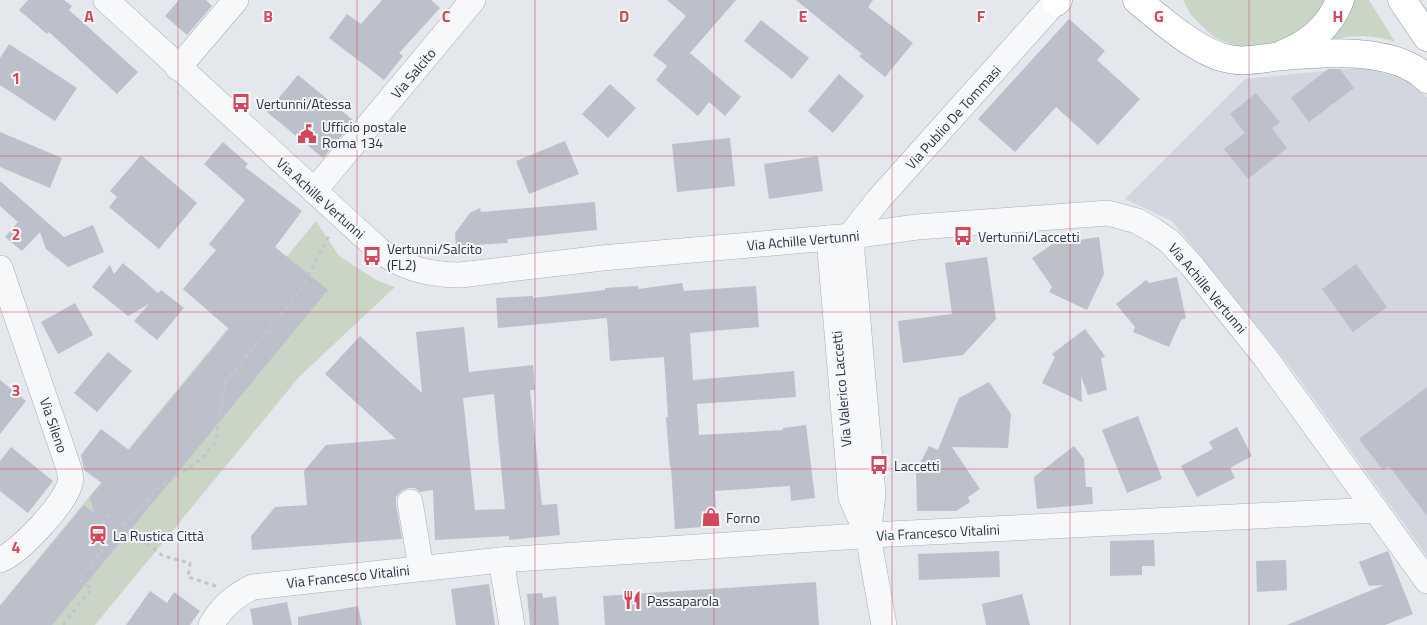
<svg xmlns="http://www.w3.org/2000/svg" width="1427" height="625" font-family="'Titillium Web',sans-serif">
	<rect width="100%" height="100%" fill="#e4e7ec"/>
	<path fill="#d2d6de" d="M1374,66l44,20 9,12v458l-136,-188 -119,-147 -47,-22 120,-120z"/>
	<g fill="#c9d6c5">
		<path d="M1183,0h142l-7,15 -29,27 -43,7 -26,-9 -10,-6 -19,-19z"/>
		<path d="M1350,0h19l26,42c-24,-7 -39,-8 -63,-2l8,-14z"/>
		<path d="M316,221l23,35 39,25 17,6 -96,90 -204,248h-95v-20z"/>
	</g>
	<g fill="#bbc0ca" fill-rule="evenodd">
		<path d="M28,0h36l8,6 -3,4 69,62 -21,22 -68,-62 -2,2 -28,-24z"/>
		<path d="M179,0h27l6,6 -25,29 -22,-19z"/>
		<path d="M382,0h49l9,8 -41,45 4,3 -19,24 -55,-42 18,-24 14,10z"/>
		<path d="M667,0h69l-46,53 51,44 -16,19 -16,-14 -11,14 -42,-36 11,-14 -14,-11 33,-39z"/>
		<path d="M796,0h77l-5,7 45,36 -28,34 -26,-21 3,-2z"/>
		<path d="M1069,19l36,32 -8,9 43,39 -42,46 -42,-38 -41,45 -37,-33z"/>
		<path d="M761,20l48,38 -17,21 -48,-38z"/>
		<path d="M9,44l68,44 -22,33 -55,-36v-27z"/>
		<path d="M1328,69h12l14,19 -45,34 -18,-24z"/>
		<path d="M839,74l25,22 -31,37 -25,-22z"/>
		<path d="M298,75l56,46 -31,37 -56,-46z"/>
		<path d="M610,84l26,24 -28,30 -26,-24z"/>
		<path d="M1256,93l24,29 -8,6 15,20 -39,31 -24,-30 21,-16 -15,-19z"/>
		<path d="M0,132l62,26 -12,30 -50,-21z"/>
		<path d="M730,138l5,48 -58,6 -5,-48z"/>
		<path d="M565,141l14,33 -50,20 -13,-33z"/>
		<path d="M223,142l25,22 -3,3 57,44 -27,36 53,43 -276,335h-52v-19l84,-101 10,8 -4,-16 12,-14 -18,-13 -3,-15 20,-26 28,21 100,-121 -46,-40 33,-39 -7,-6 36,-44 -41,-36z"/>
		<path d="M141,155l56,48 -38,46 -50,-42 8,-10 -7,-6z"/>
		<path d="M818,156l5,35 -54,8 -5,-35z"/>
		<path d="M0,181l64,56 29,-12 11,27 -36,15 -22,-18 -6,-17 -18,19 -17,-14 13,-15 -18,-16z"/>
		<path d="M595,202l2,28 -90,9 1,4 -52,3 -1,-13 15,-20 10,-5 1,4z"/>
		<path d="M1063,237l3,5 33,-5 5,37 -17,36 -38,-18 3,-5 -20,-29z"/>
		<path d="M987,257l9,62 -33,36 -60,8 -5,-42 54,-7 -7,-51z"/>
		<path d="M123,263l35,30 3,-3 23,18 -27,32 -23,-19 15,-17 -21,12 -36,-29 18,-22 4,9z"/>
		<path d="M1356,264l31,43 -34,25 -31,-43z"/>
		<path d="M1177,277l9,41 -5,2 -12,27 -36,-15 2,-5 -19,-23 30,-24 3,3z"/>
		<path d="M682,283l2,8 72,-5 3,41 -69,6 3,47 101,-9 2,26 -99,7 2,31 84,-5v-2l23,-3 9,73 -24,3 -1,-15 -75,5 2,35 -42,3 -4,-62h-1l-4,-50h2l-4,-60 -54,4 -3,-43 -109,10 -2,-30 37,-2v2l72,-8v-2l33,-2 1,3z"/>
		<path d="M75,303l18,32 -35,19 -17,-32z"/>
		<path d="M464,327l5,45 64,-7 2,25h-5l12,115 15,-1 3,31 -51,5v-4l-74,4 -2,-50 -13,2 -5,-4h-7l-7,3 -5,6v7l6,35 -150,11 -1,-14 24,-29 32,-2 -3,-34 22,-26 70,-6 -71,-65 35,-38 62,57 -6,-61zM494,394l11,115 -30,1 -12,-112z"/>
		<path d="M1085,329l20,27 -4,3 6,31 -19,5 -7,-19 1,26 -40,-19 13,-26 -3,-3z"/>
		<path d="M108,352l24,19 -35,41 -23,-19z"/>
		<path d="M0,380l26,21 -26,33z"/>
		<path d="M989,382l22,32 -3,34 -56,-1 28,42 -12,8 2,5 -14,9h-39l-1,-40 13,-25 9,4 21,-52z"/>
		<path d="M1427,387v129l-38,-50 -6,4 -24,-31z"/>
		<path d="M1138,416l24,63 -35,14 -25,-63z"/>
		<path d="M1237,427l15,29 -22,12 5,10 -38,19 -16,-31 32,-17 -4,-7z"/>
		<path d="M1074,446l10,13 2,28h6l1,17 -56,5 -3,-32z"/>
		<path d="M11,447l42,34 -25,32 -28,-22v-30z"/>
		<path d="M1154,540l1,26h-13v9l-32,1v-35z"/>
		<path d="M999,551l1,26 -81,3 -1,-26z"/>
		<path d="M1388,551l25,63 -28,11h-98l97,-40 -15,1 -10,-24z"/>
		<path d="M1286,560l1,30 -30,2 -1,-31z"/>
		<path d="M816,582l3,43h-214l-2,-29z"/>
		<path d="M489,584l6,41h-39l-5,-36z"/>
		<path d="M150,591l17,12 7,-11 26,19 -10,14h-64z"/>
		<path d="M542,593l1,5 13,-2 3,29h-29l-3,-31z"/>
		<path d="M1022,594l8,31h-44l-4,-21z"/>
		<path d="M287,602l5,23h-39l-3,-16z"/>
		<path d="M358,606l4,19h-64v-8z"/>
	</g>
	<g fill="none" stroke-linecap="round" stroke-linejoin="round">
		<g stroke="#a9aeb7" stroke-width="26">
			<g id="minor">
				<path d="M106,0l273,250c24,19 51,25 81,25l142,-17 250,-22 65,-9 191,-14 29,8 16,9 16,11 23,25 73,91 162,224"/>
				<path d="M178,68l58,-68"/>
				<path d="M314,191l159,-191"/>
				<path d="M829,238l22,259 17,39 16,89"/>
				<path d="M0,268l66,192c2,7 6,15 4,23 -5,21 -50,69 -70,77"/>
				<path d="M410,502l11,66"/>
				<path d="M868,536l5,-42 -21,-241 1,-21 25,-32 179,-200"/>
				<path d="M501,560l11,65"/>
				<path d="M211,625c10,-17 24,-30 42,-38l248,-27 389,-26 486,-24"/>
			</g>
		</g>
		<g stroke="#8b94a3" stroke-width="29">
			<g id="highway">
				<path d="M1137,0c23,19 59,51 88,58 16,5 33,1 49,-1 44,-4 120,-12 153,22"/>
				<path d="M1402,0l25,37"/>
				<path d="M1056,2l2,-2"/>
				<path d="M1283,54c26,-10 47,-28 57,-54"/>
			</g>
		</g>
		<g stroke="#c2c5cb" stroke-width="3" stroke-dasharray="4 4" stroke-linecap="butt">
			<path d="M110,515l-8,10 13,10 9,-10 39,31 27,7 -2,14 28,9"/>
			<path d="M124,525l32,-35 44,-30 15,-17 11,-62 74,-90 30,-57"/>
			<path d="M63,625l28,-36 -12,-10 36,-44"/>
		</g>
		<use href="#minor" stroke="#f7f8fa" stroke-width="25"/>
		<use href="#highway" stroke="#fff" stroke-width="28"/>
	</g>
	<path fill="none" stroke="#d1495b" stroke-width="1" stroke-opacity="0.55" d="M178,0v625M357,0v625M535,0v625M714,0v625M892,0v625M1070,0v625M1249,0v625M0,156h1427M0,312h1427M0,469h1427"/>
	<defs>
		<g id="bus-bare" transform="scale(1.5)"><path d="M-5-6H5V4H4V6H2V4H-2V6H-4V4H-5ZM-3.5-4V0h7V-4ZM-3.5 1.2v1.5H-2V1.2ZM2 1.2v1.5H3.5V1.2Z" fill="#d1495b" stroke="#f4f6f9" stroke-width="2.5" paint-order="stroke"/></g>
		<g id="civic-bare" transform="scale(1.5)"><path d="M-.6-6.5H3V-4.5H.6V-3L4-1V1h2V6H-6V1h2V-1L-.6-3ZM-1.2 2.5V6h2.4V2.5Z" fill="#d1495b" stroke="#f4f6f9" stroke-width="2.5" paint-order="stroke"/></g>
		<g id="shop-bare" transform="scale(1.5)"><path d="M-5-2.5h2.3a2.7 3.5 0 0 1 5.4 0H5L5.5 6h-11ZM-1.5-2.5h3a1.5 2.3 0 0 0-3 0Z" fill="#d1495b" stroke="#f4f6f9" stroke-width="2.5" paint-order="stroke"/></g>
		<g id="station-bare" transform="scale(1.5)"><path d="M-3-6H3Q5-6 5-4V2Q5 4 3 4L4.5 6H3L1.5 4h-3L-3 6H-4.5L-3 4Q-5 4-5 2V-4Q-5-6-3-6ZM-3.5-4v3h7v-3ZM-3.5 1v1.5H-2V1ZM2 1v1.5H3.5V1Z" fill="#d1495b" stroke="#f4f6f9" stroke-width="2.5" paint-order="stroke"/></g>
		<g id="restaurant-bare" transform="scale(1.5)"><path d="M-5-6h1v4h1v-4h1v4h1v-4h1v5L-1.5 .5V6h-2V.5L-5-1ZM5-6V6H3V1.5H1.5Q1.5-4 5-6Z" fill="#d1495b" stroke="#f4f6f9" stroke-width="2.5" paint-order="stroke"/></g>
	</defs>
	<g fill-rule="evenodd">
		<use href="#bus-bare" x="241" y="103"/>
		<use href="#civic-bare" x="307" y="134"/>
		<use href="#bus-bare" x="963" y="236"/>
		<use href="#bus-bare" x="372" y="256"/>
		<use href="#bus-bare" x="879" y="465"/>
		<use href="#shop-bare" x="711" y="517"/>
		<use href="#station-bare" x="98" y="535"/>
		<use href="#restaurant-bare" x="632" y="600"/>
	</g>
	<g text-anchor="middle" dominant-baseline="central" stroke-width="4" stroke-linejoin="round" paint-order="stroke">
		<g font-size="14" fill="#2b3445" stroke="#f4f6f9">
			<text transform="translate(413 73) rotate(-50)">Via Salcito</text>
			<text transform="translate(953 117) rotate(-48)">Via Publio De Tommasi</text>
			<text transform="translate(321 198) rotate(42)">Via Achille Vertunni</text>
			<text transform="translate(803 240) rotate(-5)">Via Achille Vertunni</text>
			<text transform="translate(1208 288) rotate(50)">Via Achille Vertunni</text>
			<text transform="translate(841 389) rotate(-95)">Via Valerico Laccetti</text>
			<text transform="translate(54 425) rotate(71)">Via Sileno</text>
			<text transform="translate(938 532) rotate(-3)">Via Francesco Vitalini</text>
			<text transform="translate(348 576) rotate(-6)">Via Francesco Vitalini</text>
		</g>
		<g font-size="14" fill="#2b3445" stroke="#f4f6f9" text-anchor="start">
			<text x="256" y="103">Vertunni/Atessa</text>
			<text x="322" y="126">Ufficio postale<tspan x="322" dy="16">Roma 134</tspan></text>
			<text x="978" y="236">Vertunni/Laccetti</text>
			<text x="387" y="248">Vertunni/Salcito<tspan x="387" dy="16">(FL2)</tspan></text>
			<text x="894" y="465">Laccetti</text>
			<text x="726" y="517">Forno</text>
			<text x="113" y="535">La Rustica Città</text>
			<text x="647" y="600">Passaparola</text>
		</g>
	</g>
	<g font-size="16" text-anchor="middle" font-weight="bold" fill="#d1495b" stroke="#f4f6f9" stroke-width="4" stroke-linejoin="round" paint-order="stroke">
		<text x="89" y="22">A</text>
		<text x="268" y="22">B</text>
		<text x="446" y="22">C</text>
		<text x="624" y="22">D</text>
		<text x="803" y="22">E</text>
		<text x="981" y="22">F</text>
		<text x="1159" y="22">G</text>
		<text x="1338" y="22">H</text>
		<text x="16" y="84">1</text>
		<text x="16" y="240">2</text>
		<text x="16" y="396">3</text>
		<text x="16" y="553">4</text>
	</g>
</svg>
